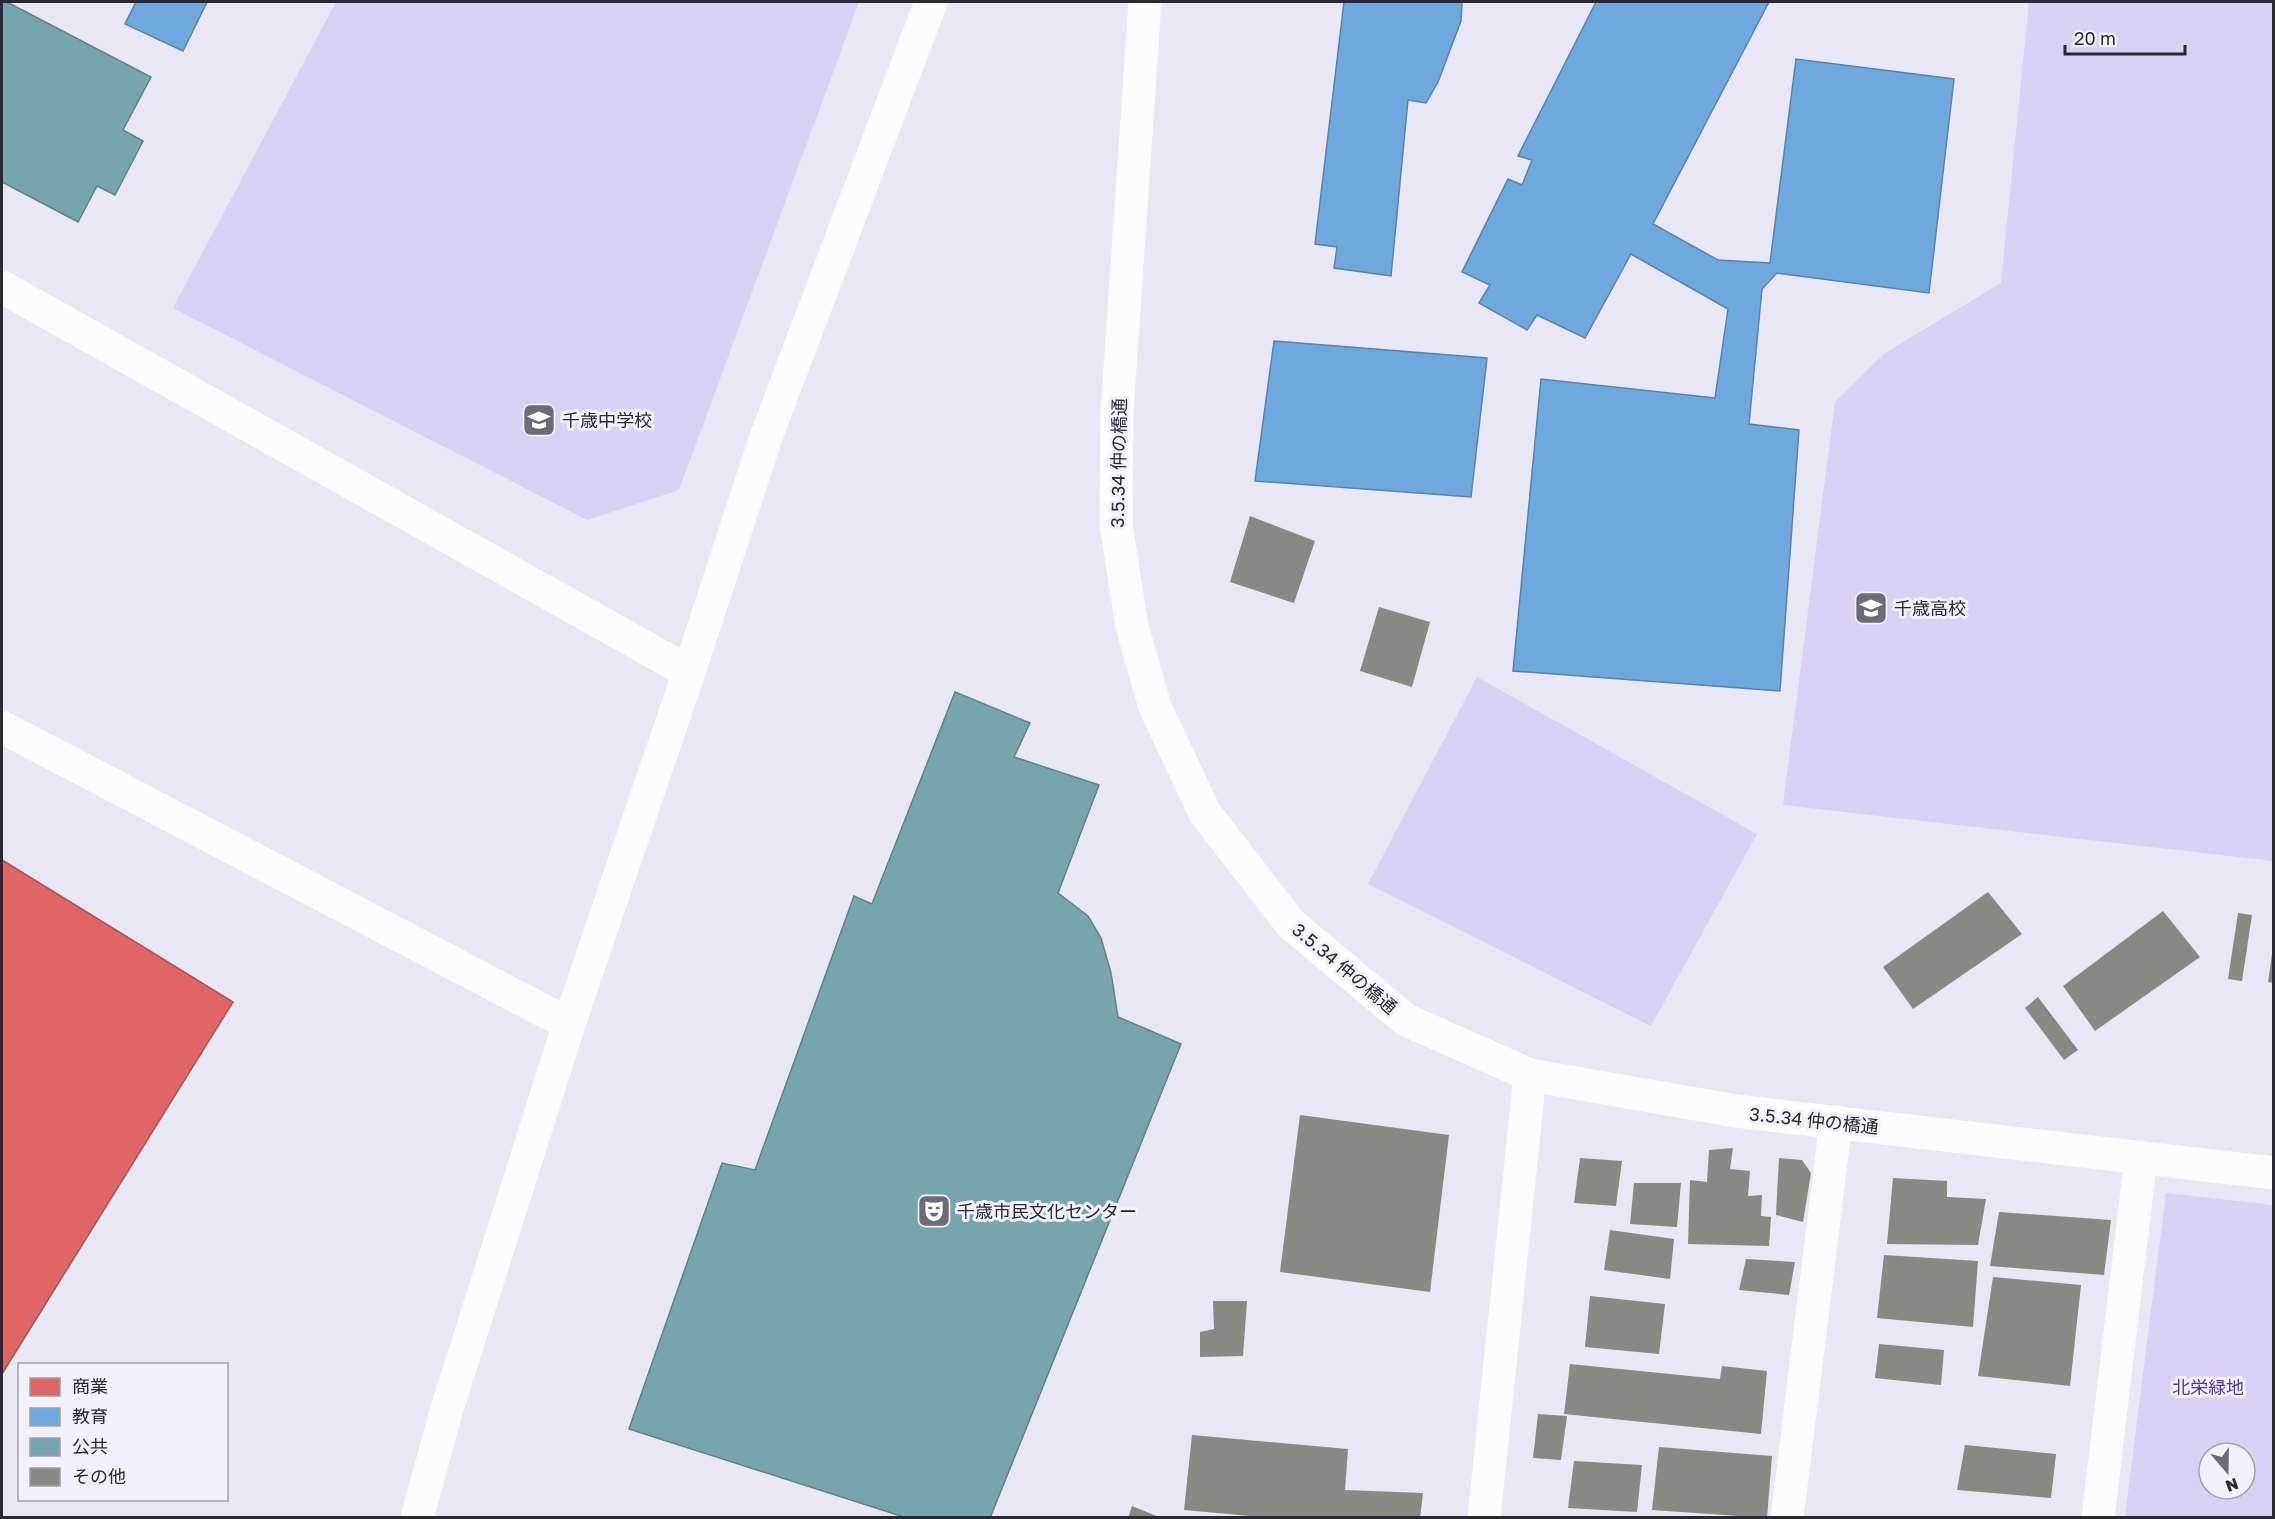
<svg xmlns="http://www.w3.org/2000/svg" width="2275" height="1519" font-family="'Golos Text','Noto Sans JP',sans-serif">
	<rect width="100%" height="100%" fill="#e9e6f6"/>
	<g fill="#d8d1f4" fill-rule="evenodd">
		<path d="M336,2h523l-180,488 -92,30 -414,-212z"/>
		<path d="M2029,2h244v859l-490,-56 52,-403 50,-49 116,-70z"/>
		<path d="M1477,677l280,157 -106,192 -283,-142z"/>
		<path d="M2166,1193l107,12v312h-148zM2209,1453h36v36h-36z"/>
	</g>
	<path fill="#e06666" stroke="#aa5357" stroke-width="1.5" d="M2,860l231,142 -231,372z"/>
	<g fill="#6fa8dc" stroke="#5b82a9" stroke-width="1.5">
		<path d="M136,2h71l-24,49 -58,-27z"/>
		<path d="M1344,2h118l-1,19 -23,61 -12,21 -18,-3 -17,176 -57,-8 3,-21 -22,-3z"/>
		<path d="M1596,2h173l-116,222 65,36 52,3 26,-204 158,20 -25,214 -152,-20 -15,16 -13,135 50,6 -19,261 -267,-20 28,-292 174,19 13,-89 -97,-55 -46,84 -48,-23 -10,15 -48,-27 11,-18 -28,-13 46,-93 14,6 10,-25 -14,-4z"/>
		<path d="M1274,341l213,17 -16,139 -216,-16z"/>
	</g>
	<g fill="#76a5af" stroke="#60808a" stroke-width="1.5">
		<path d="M2,2h5l144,75 -28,53 20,11 -28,54 -18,-9 -19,36 -76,-40z"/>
		<path d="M955,692l75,31 -16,34 85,28 -41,108 30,23 13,22 10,35 7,44 63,27 -191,474h-83l-278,-89 93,-266 33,7 99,-274 18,8z"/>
	</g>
	<g fill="#888980">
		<path d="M1250,516l65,25 -21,62 -64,-21z"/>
		<path d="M1379,607l51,15 -18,65 -52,-16z"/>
		<path d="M1988,892l34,42 -109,75 -30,-42z"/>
		<path d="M2163,911l37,46 -105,74 -32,-45z"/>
		<path d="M2238,913l14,2 -10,66 -14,-2z"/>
		<path d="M2272,954h2v29l-6,-1z"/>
		<path d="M2038,997l40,53 -14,10 -39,-52z"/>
		<path d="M1300,1115l149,20 -19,157 -150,-20z"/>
		<path d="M1733,1148l-3,21 20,2 -2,25 14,-1 -1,21 10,1 -2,29 -81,-2 2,-64 17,2 2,-32z"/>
		<path d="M1580,1158l42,3 -6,45 -42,-3z"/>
		<path d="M1779,1158l23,2 9,13 -8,49 -27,-7z"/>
		<path d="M1893,1178l54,3v16l39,2 -8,46 -91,-1z"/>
		<path d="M1634,1183h47l-4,44 -47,-3z"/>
		<path d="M1999,1212l112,8 -7,55 -114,-9z"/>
		<path d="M1610,1230l64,9 -4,40 -66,-9z"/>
		<path d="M1884,1255l94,6 -5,66 -96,-9z"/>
		<path d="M1746,1259l49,3 -6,33 -50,-5z"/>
		<path d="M1993,1277l88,8 -11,101 -92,-10z"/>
		<path d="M1590,1296l75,8 -6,50 -74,-7z"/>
		<path d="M1213,1301h34l-4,55 -43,1v-25l14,-3z"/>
		<path d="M1879,1344l65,6 -3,35 -66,-7z"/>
		<path d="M1570,1364l150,15 2,-13 45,5 -6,63 -197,-20z"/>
		<path d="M1538,1414l29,2 -6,44 -28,-2z"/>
		<path d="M1192,1435l156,14 -3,41 78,3 -3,25h-148l-88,-8z"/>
		<path d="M1965,1445l91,9 -5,44 -94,-8z"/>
		<path d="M1659,1447l113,9 -5,62 -115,-8z"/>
		<path d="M1574,1461l68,4 -5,47 -69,-4z"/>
		<path d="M1132,1506l27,11v1h-31z"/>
	</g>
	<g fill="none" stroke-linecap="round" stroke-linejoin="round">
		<g stroke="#fcfbfe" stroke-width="33">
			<path d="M1145,2l-28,410 -1,113 16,101 23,81 50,106 86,111 115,96 124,55 206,36 538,62"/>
			<path d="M2,287l687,385"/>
			<path d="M2,727l567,297"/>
			<path d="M417,1518l29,-106 123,-388 120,-352 77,-235 165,-435"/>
			<path d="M1484,1518l46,-443"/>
			<path d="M1787,1518l49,-396"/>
			<path d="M2098,1518l43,-361"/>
		</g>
	</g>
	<defs>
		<g id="school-square" transform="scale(1.725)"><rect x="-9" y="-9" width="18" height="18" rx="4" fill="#6e6a77" stroke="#f2f0fb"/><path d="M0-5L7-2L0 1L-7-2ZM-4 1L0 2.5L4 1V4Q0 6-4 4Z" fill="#fff"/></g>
		<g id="theatre-square" transform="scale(1.725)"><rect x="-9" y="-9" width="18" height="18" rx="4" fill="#6e6a77" stroke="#f2f0fb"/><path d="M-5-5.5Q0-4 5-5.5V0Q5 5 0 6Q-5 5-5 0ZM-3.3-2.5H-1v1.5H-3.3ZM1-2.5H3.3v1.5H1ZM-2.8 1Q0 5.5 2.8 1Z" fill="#fff"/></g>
	</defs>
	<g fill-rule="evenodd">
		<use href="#school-square" x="539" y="420"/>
		<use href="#school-square" x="1871" y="608"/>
		<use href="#theatre-square" x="934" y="1211"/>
	</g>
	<g text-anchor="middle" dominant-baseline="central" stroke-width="6" stroke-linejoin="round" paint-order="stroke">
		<g font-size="18" fill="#2b2833" stroke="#f2f0fb" text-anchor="start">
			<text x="562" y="420">千歳中学校</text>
			<text x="1894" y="608">千歳高校</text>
			<text x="957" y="1211">千歳市民文化センター</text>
		</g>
		<g font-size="18" fill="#2b2833" stroke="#f2f0fb">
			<text transform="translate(1118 463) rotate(-89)">3.5.34 仲の橋通</text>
			<text transform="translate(1345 968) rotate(40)">3.5.34 仲の橋通</text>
			<text transform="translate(1814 1120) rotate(6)">3.5.34 仲の橋通</text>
		</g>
		<g font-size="18" fill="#583698" stroke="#f2f0fb">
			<text x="2208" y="1387">北栄緑地</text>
		</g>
	</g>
	<rect width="2275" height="1519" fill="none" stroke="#2b2833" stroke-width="6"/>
	<rect x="18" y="1363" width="210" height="138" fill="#f2f0fb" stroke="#a2a0ab" stroke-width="1.5"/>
	<rect x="30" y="1378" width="30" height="18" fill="#e06666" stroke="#a2a0ab" stroke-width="1.5"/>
	<text x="72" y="1393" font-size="18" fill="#2b2833">商業</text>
	<rect x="30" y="1408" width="30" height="18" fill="#6fa8dc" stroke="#a2a0ab" stroke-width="1.5"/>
	<text x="72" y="1423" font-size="18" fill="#2b2833">教育</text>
	<rect x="30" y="1438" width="30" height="18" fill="#76a5af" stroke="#a2a0ab" stroke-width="1.5"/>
	<text x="72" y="1453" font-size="18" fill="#2b2833">公共</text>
	<rect x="30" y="1468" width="30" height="18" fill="#888980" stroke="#a2a0ab" stroke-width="1.5"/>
	<text x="72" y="1483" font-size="18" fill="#2b2833">その他</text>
	<g transform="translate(2227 1471) rotate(160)"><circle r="28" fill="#f2f0fb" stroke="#a2a0ab" stroke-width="1.5"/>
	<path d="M0-4.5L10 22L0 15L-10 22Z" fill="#6e6a77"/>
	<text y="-9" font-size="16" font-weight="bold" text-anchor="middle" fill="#2b2833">N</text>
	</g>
	<path d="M2065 45v9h120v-9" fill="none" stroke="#2b2833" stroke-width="3"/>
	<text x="2074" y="45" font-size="18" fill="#2b2833" stroke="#f2f0fb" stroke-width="4.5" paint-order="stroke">20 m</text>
</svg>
